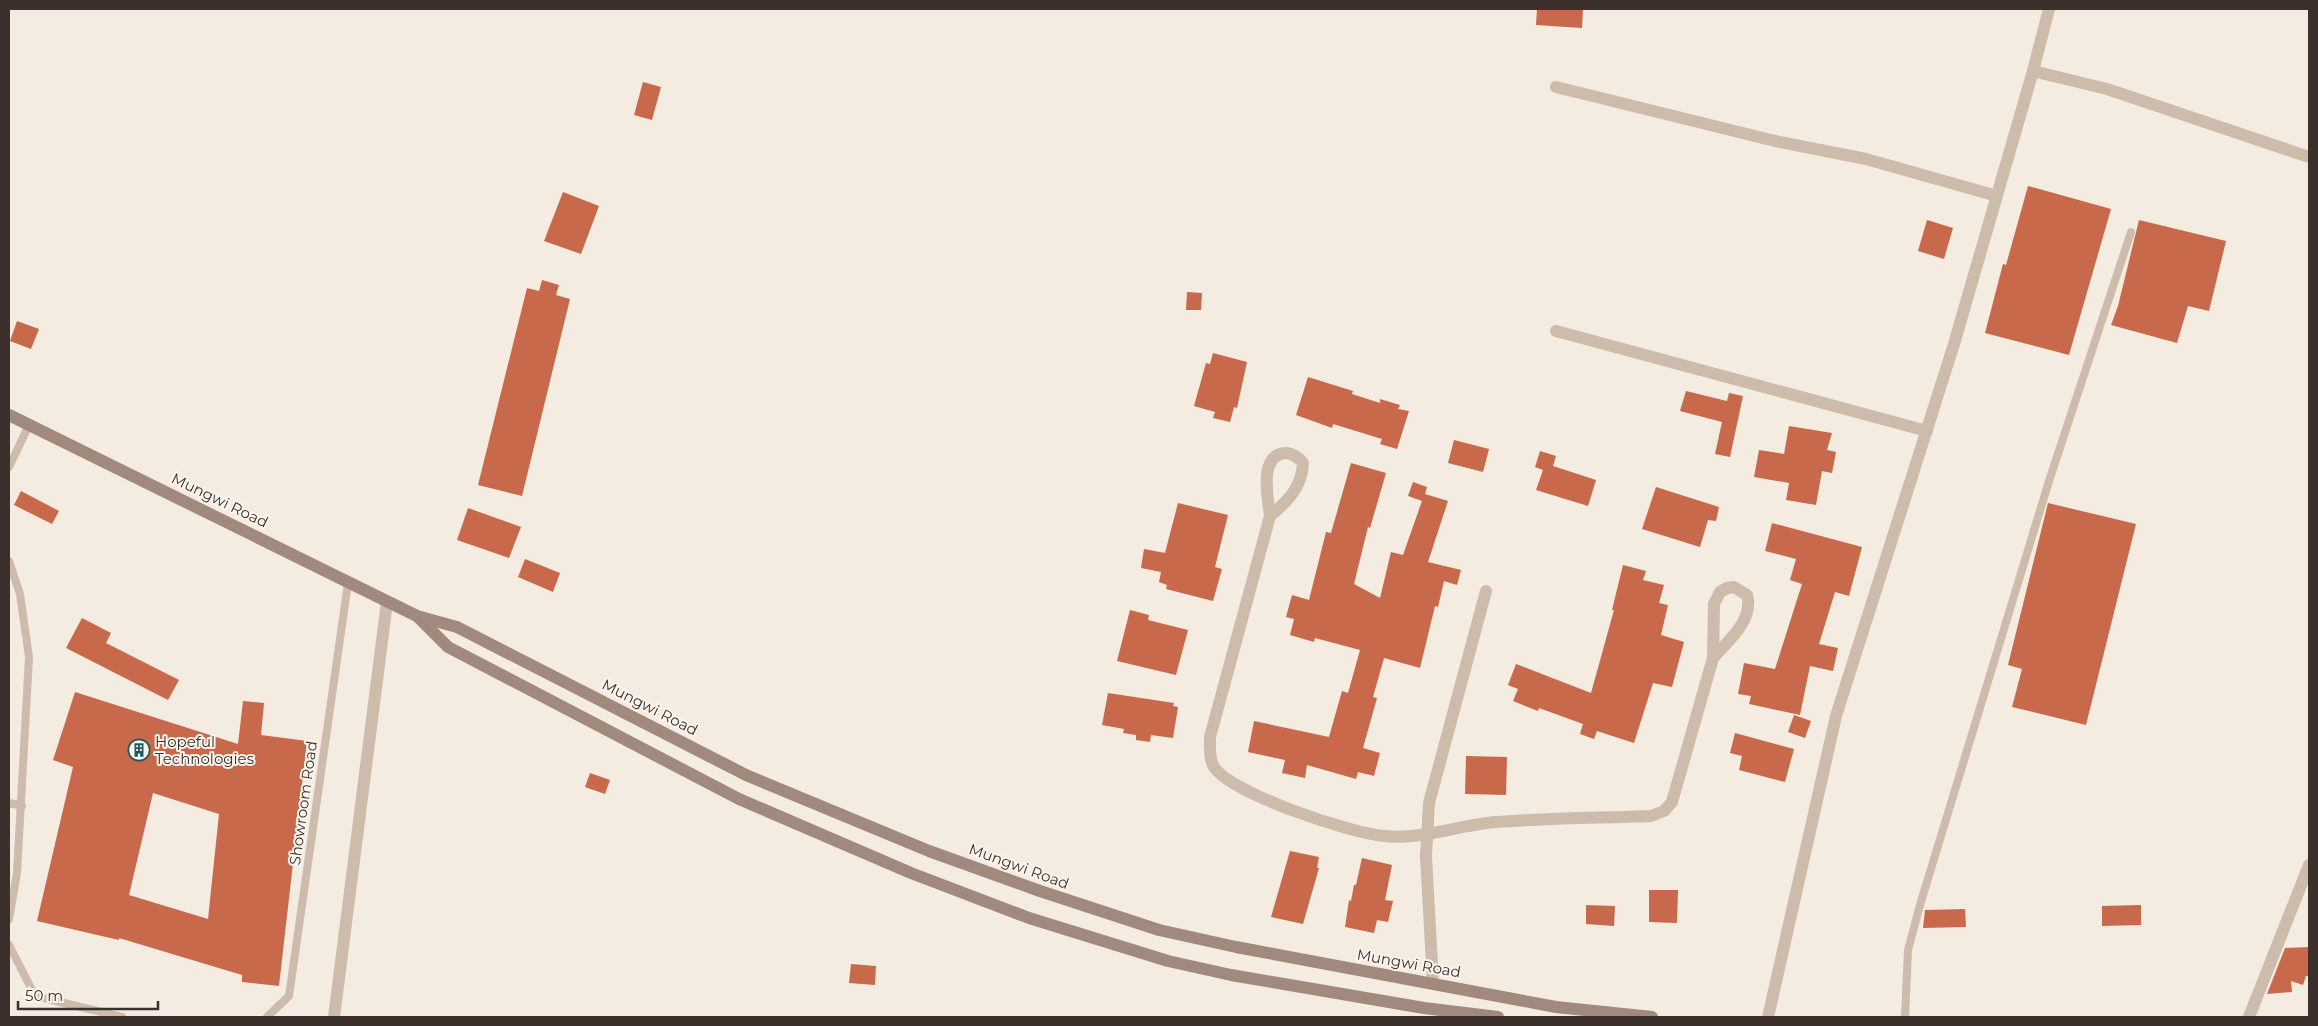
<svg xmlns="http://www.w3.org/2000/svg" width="2318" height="1026" font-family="Montserrat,sans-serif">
	<rect width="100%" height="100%" fill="#f4ebe1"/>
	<g fill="#c8694b" fill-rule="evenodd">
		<path d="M1537,9h46l-1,19 -46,-3z"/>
		<path d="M643,82l18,5 -9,33 -18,-5z"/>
		<path d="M2028,186l83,23 -42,146 -84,-22 18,-69 3,1z"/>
		<path d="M563,192l36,14 -18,48 -37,-13z"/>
		<path d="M1927,220l26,8 -9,31 -26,-8z"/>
		<path d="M2139,220l87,21 -17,70 -21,-5 -11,37 -66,-18 7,-19z"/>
		<path d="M542,280l17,5 -3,10 14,4 -48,197 -44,-11 49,-197 12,3z"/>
		<path d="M1187,292l15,1 -1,17h-15z"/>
		<path d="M17,321l22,8 -8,20 -21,-8z"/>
		<path d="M1213,353l34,9 -10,46 -3,-1 -4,15 -17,-4 2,-6 -21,-6 12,-43 4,1z"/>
		<path d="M1308,377l45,14 -1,3 28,9v-4l20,6 -2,4 11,2 -12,38 -17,-5 2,-5 -49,-15 -1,4 -36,-13z"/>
		<path d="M1686,391l41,10 2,-8 14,3 -13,61 -15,-3 7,-32 -42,-11z"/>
		<path d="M1789,426l43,7 -5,17 9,2 -4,21 -10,-2 -6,34 -30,-5 3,-17 -35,-6 5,-27 25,4z"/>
		<path d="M1454,440l35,9 -6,23 -35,-9z"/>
		<path d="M1540,451l16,5 -3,10 43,14 -8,26 -52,-16 7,-20 -8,-3z"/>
		<path d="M1351,463l35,10 -16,55 -2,-1 -14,57 26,14 11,-46 12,3 19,-54 -14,-5 5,-14 14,5 -2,7 23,7 -20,61 33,8 -4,15 -13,-4 -6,26 -3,-1 -15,62 -36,-10 -11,39 4,1 -14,50 17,5 -6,23 -16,-4 -2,7 -49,-14 -2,13 -23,-5 3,-13 -37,-8 6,-31 75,16 13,-46 6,2 12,-43 -45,-12 -1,4 -24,-7 4,-16 -8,-2 6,-22 17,5 17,-68 5,1z"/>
		<path d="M1656,487l63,20 -3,14 -8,-1 -8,27 -58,-18z"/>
		<path d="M21,491l38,20 -7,13 -38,-19z"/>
		<path d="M1178,503l50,12 -13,52 7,2 -9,32 -47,-12 1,-4 -8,-3 2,-10 -20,-4 3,-19 21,4z"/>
		<path d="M2048,503l88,21 -50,201 -74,-18 10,-38 -14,-4z"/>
		<path d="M468,508l53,19 -12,31 -52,-18z"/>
		<path d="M1772,523l90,24 -13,49 -14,-4 -16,52 19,4 -5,23 -23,-5 -10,49 -51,-11 2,-8 -13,-2 6,-31 31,6 27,-85 -12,-4 6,-21 -31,-8z"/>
		<path d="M525,559l35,14 -7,19 -35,-15z"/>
		<path d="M1623,565l23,6 -3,9 21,5 -5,18 9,2 -7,30 23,7 -12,45 -19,-4 -19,60 -37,-12 -3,8 -14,-5 3,-10 -44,-16 -1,3 -25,-10 5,-12 -10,-4 8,-21 75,29 23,-83h-2z"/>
		<path d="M1130,610l19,5 -1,5 40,10 -12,45 -59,-14z"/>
		<path d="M82,618l29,15 -5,10 73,37 -11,20 -102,-52z"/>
		<path d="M75,692l163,52 5,-43 21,2 -3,32 46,6 -28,245 -37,-4v-7l-123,-37v2l-82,-19 36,-154 -20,-7zM153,793l66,21 -11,105 -79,-24z"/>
		<path d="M1108,693l66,10 -1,3 5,1 -5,31 -22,-3 -1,7 -14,-2v-5l-13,-2 1,-4 -22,-4z"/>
		<path d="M1794,715l17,6 -6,17 -17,-6z"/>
		<path d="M1735,733l59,16 -9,33 -46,-12 3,-14 -12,-3z"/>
		<path d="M1466,756l41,1 -1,38 -41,-1z"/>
		<path d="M590,773l20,7 -5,14 -20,-7z"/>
		<path d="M1290,851l29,6 -2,11h2l-16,56 -32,-7z"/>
		<path d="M1362,858l30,7 -7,35 8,1 -5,21 -11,-2 -3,13 -29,-6 4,-27 2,1 3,-16h2z"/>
		<path d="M1649,890h29l-1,33 -28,-1z"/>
		<path d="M1586,905l29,1 -1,20 -28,-2z"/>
		<path d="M2141,905v20l-39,1v-20z"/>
		<path d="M1965,909l1,18 -43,1 2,-18z"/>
		<path d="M2309,947v29h-3l-3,9 -12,-4 1,11 -25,2 18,-46z"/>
		<path d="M851,964l25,2 -1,19 -26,-2z"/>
	</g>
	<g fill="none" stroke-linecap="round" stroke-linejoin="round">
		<g stroke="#cdbbac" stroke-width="8">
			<path d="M9,467l20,-42"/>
			<path d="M9,561l11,33 9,63 -12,216 -8,46"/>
			<path d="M9,803l13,3"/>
			<path d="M9,945l26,51 87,21"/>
			<path d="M267,1017l22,-21 59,-413"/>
			<path d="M1905,1017l3,-67 12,-45 129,-424 82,-249"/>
		</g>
		<g stroke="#cdbbac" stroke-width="12">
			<path d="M2033,71l74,18 202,68"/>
			<path d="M1556,87l219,54 91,18 131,37"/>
			<path d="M1556,331l371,100"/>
			<path d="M1270,516c18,-15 32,-29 33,-53 -4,-5 -11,-10 -17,-10 -28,1 -18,46 -16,63l-60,221c0,11 -1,21 4,30 18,27 136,66 170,69 37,4 75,-11 112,-14 51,-4 104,-4 155,-6l13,-5 8,-9 41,-144 1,-54 6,-12 7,-4 7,-1 13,8c7,25 -18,45 -34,63"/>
			<path d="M1433,983l-7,-127 3,-53 57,-212"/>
			<path d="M334,1017l53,-415"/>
			<path d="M1768,1017l68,-301 118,-372 79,-273 16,-62"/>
			<path d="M2249,1017l60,-152"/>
		</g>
		<g stroke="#a18a7d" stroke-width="12">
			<path d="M9,415l408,201 40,11 289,148 183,76 111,40 119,39 77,17 320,60 96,10"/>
			<path d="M418,617l30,30 291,152 172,74 118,45 139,43 63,14 193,33 74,9"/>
		</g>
	</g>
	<defs>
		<g id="building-ring" transform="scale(1.125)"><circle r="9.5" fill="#fbf5ee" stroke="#1f5a5e" stroke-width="1.5"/><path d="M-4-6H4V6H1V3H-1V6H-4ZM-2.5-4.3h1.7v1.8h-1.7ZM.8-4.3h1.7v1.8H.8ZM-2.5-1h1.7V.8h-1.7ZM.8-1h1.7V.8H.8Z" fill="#1f5a5e"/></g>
	</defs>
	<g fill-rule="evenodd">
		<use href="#building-ring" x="139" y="750"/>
	</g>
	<g text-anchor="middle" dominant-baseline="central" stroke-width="4" stroke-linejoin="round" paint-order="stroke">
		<g font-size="15" fill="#3b302b" stroke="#fbf5ee">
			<text transform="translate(220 500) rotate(26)">Mungwi Road</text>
			<text transform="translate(650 707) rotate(27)">Mungwi Road</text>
			<text transform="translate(303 803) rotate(-82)">Showroom Road</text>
			<text transform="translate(1019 866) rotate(20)">Mungwi Road</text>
			<text transform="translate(1409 963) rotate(10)">Mungwi Road</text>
		</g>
		<g font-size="15" fill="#3b302b" stroke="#fbf5ee" text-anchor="start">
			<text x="155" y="741">Hopeful<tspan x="155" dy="17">Technologies</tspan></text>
		</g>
	</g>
	<rect width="2318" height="1026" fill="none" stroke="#3b302b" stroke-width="20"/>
	<path d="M18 1001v8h140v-8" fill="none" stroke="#3b302b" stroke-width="2.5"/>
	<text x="25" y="1001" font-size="15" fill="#3b302b" stroke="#fbf5ee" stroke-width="4" paint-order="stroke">50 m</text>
</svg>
